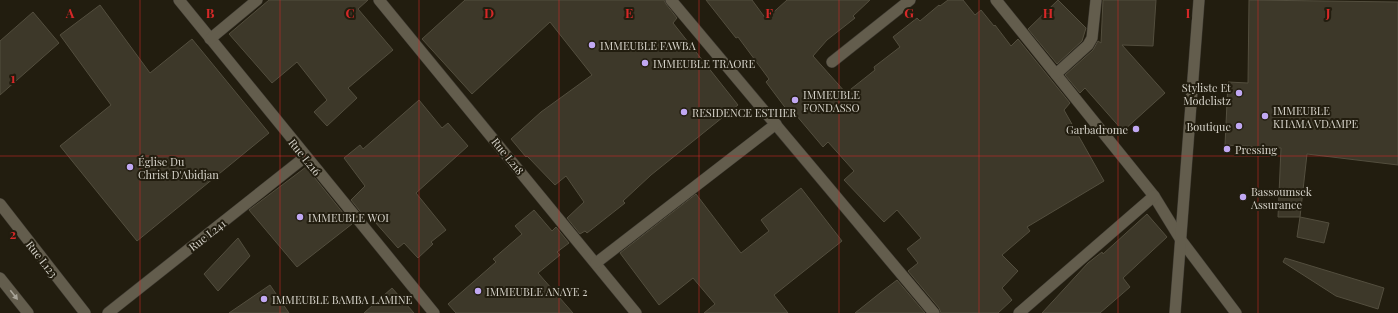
<svg xmlns="http://www.w3.org/2000/svg" width="1398" height="313" font-family="'Playfair Display',serif">
	<rect width="100%" height="100%" fill="#221d0f"/>
	<g fill="#3d3829" stroke="#534e3e">
		<path d="M269,0h99l-10,9 35,41 -45,38 9,10 -30,28 -13,-14 13,-12 -30,-38 -25,21 -43,-49z"/>
		<path d="M465,0h199l2,4 11,14 -4,5 65,82 -87,70 -28,26 2,2 -38,30 -2,-2 -5,3 -13,-16 17,-16 -18,-26 -11,9 -28,-29 -1,1 -15,-18 30,-27 51,-37 -42,-53 -78,72 -50,-55z"/>
		<path d="M706,0h46l14,19 21,-19h83l-17,16 2,2 -28,22 -14,16 33,37 29,-23 -1,-3 26,-20 -7,-10 24,-19 3,3 19,-16 1,1 8,-6h15l12,15 6,-5 13,16 1,-1 16,21 7,-7 52,64 -6,7 40,71 -77,46 3,4 -28,24 16,16 -16,17 10,12 -14,13h-57l-2,-5 -31,-37 10,-8 -11,-14 14,-11 -24,-28 -13,12 -40,-42 10,-9 -26,-29 -5,5 -27,-32 -3,3 -27,-36 3,-3 -31,-42 -2,1z"/>
		<path d="M1058,0l28,28 -4,13 -25,23 -29,-35z"/>
		<path d="M1103,0h53l-3,46 -31,-1 43,48 -42,38 -38,-43 -5,5 -15,-18 28,-25 5,-9 3,2z"/>
		<path d="M1249,0l149,2v163l-91,-11 -7,63h-22l3,-69 -56,-3 3,-63 20,1z"/>
		<path d="M100,5l50,68 42,-34 77,94 -132,108 -77,-95 51,-41 -51,-70z"/>
		<path d="M33,12l26,31 -59,52v-54z"/>
		<path d="M419,100l23,28 6,-5 20,23 -52,47 30,37 -15,12 2,2 -15,14 -14,-15 -6,5 -31,-35 -4,2 -12,-15 14,-14 -21,-28 16,-13 3,4z"/>
		<path d="M306,167l46,57 -55,43 -48,-57z"/>
		<path d="M801,188l41,53 -68,54 14,18h-84l11,-9 -22,-26 -34,27 -39,-52 76,-59 45,59 28,-22 -8,-11z"/>
		<path d="M534,210l18,21 4,-4 13,16 -12,9 3,3 -22,18 35,40h-117l-8,-9 48,-42 -3,-3 29,-25 -7,-8z"/>
		<path d="M1147,214l20,23 -44,41 7,9 -30,26h-58l46,-50 14,-11 1,2z"/>
		<path d="M1300,217l29,6 -5,20 -27,-6z"/>
		<path d="M238,238l12,18 -32,35 -14,-17z"/>
		<path d="M1285,258l99,30 -6,21 -42,-13 -53,-34z"/>
		<path d="M897,280l28,33h-70l25,-20z"/>
		<path d="M270,285l19,28h-60z"/>
		<path d="M392,288l22,25h-50z"/>
	</g>
	<g fill="none" stroke-linecap="round" stroke-linejoin="round">
		<g stroke="#3c3830" stroke-width="12">
			<g id="minor">
				<path d="M179,0l255,313"/>
				<path d="M379,0l257,313"/>
				<path d="M671,0l263,313"/>
				<path d="M996,0l158,196 27,44 55,73"/>
				<path d="M210,39l47,-39"/>
				<path d="M832,62l78,-62"/>
				<path d="M1056,74l32,-29 4,-7 4,-38"/>
				<path d="M596,263l180,-139"/>
				<path d="M108,313l197,-156"/>
				<path d="M1019,313l135,-117"/>
				<path d="M1175,313l24,-313"/>
			</g>
		</g>
		<g stroke="#3c3830" stroke-width="12">
			<g id="secondary">
				<path d="M0,204l85,109"/>
				<path d="M0,278l28,35"/>
			</g>
		</g>
		<use href="#minor" stroke="#635d4d" stroke-width="11"/>
		<use href="#secondary" stroke="#635d4d" stroke-width="11"/>
	</g>
	<defs><path id="oneway-solid" d="M-6-.8H1V-3.2L6.5 0L1 3.2V.8H-6Z"/></defs>
	<use fill="#a8a498" href="#oneway-solid" transform="translate(14 295) rotate(52)"/>
	<path fill="none" stroke="#d62828" stroke-width="1" stroke-opacity="0.55" d="M140,0v313M280,0v313M419,0v313M559,0v313M699,0v313M839,0v313M979,0v313M1118,0v313M1258,0v313M0,156h1398"/>
	<g fill="#c1a8f3" stroke="#221d0f" stroke-width="1.5">
		<circle cx="592" cy="45" r="4"/>
		<circle cx="645" cy="63" r="4"/>
		<circle cx="1239" cy="93" r="4"/>
		<circle cx="795" cy="100" r="4"/>
		<circle cx="684" cy="112" r="4"/>
		<circle cx="1265" cy="116" r="4"/>
		<circle cx="1239" cy="126" r="4"/>
		<circle cx="1136" cy="129" r="4"/>
		<circle cx="1227" cy="149" r="4"/>
		<circle cx="130" cy="167" r="4"/>
		<circle cx="1243" cy="197" r="4"/>
		<circle cx="300" cy="217" r="4"/>
		<circle cx="478" cy="291" r="4"/>
		<circle cx="264" cy="299" r="4"/>
	</g>
	<g text-anchor="middle" dominant-baseline="central" stroke-width="4" stroke-linejoin="round" paint-order="stroke">
		<g font-size="11" fill="#d6d3ca" stroke="#221d0f" text-anchor="start">
			<text x="600" y="45">IMMEUBLE FAWBA</text>
			<text x="653" y="63">IMMEUBLE TRAORE</text>
			<text x="1231" y="87" text-anchor="end">Styliste Et<tspan x="1231" dy="13">Modelistz</tspan></text>
			<text x="803" y="94">IMMEUBLE<tspan x="803" dy="13">FONDASSO</tspan></text>
			<text x="1273" y="110">IMMEUBLE<tspan x="1273" dy="13">KHAMA VDAMPE</tspan></text>
			<text x="692" y="112">RESIDENCE ESTHER</text>
			<text x="1231" y="126" text-anchor="end">Boutique</text>
			<text x="1128" y="129" text-anchor="end">Garbadrome</text>
			<text x="1235" y="149">Pressing</text>
			<text x="138" y="161">Église Du<tspan x="138" dy="13">Christ D'Abidjan</tspan></text>
			<text x="1251" y="191">Bassoumsek<tspan x="1251" dy="13">Assurance</tspan></text>
			<text x="308" y="217">IMMEUBLE WOI</text>
			<text x="486" y="291">IMMEUBLE ANAYE 2</text>
			<text x="272" y="299">IMMEUBLE BAMBA LAMINE</text>
		</g>
		<g font-size="11" fill="#d6d3ca" stroke="#221d0f">
			<text transform="translate(508 156) rotate(51)">Rue L218</text>
			<text transform="translate(305 157) rotate(51)">Rue L216</text>
			<text transform="translate(207 235) rotate(-38)">Rue L241</text>
			<text transform="translate(42 259) rotate(52)">Rue L123</text>
		</g>
	</g>
	<g font-size="13" text-anchor="middle" font-weight="bold" fill="#d62828" stroke="#221d0f" stroke-width="4" stroke-linejoin="round" paint-order="stroke">
		<text x="70" y="18">A</text>
		<text x="210" y="18">B</text>
		<text x="350" y="18">C</text>
		<text x="489" y="18">D</text>
		<text x="629" y="18">E</text>
		<text x="769" y="18">F</text>
		<text x="909" y="18">G</text>
		<text x="1048" y="18">H</text>
		<text x="1188" y="18">I</text>
		<text x="1328" y="18">J</text>
		<text x="13" y="83">1</text>
		<text x="13" y="239">2</text>
	</g>
</svg>
